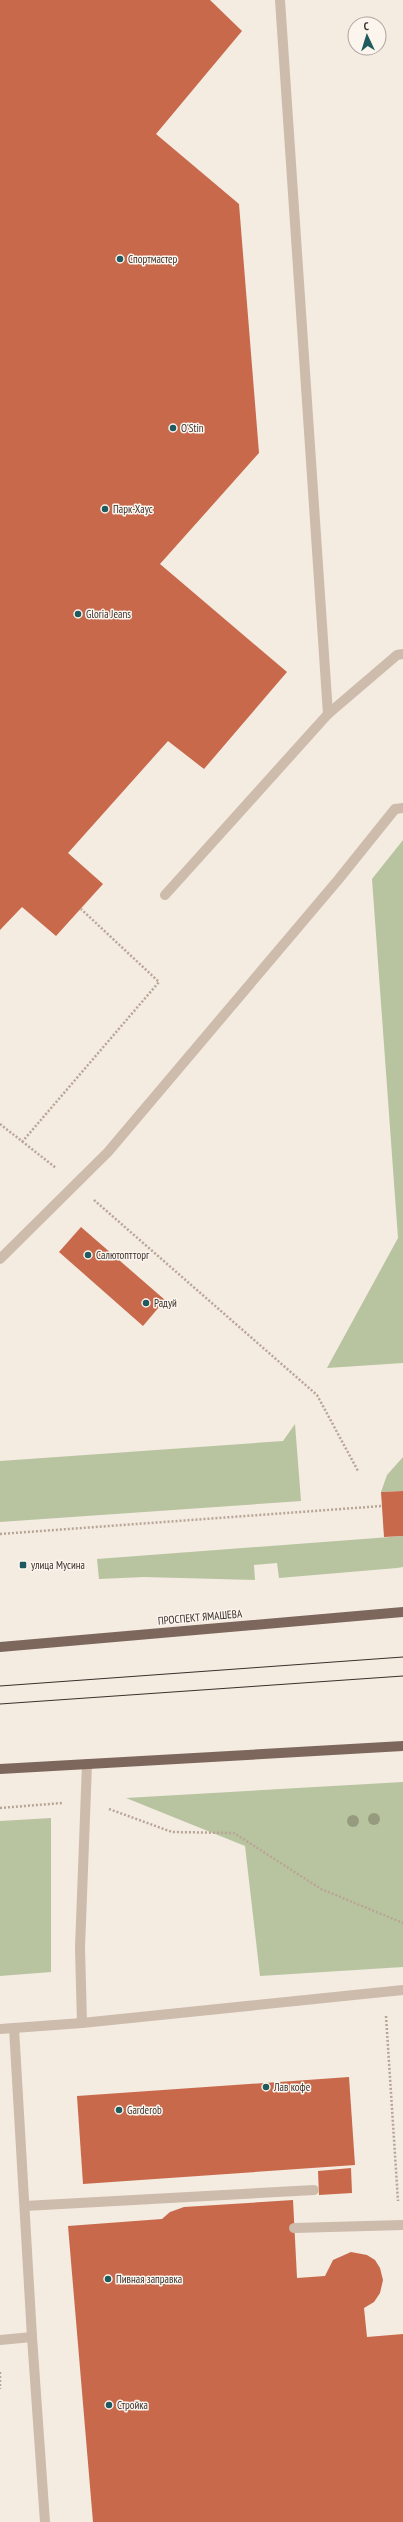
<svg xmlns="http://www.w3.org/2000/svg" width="403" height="2522" font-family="'PT Sans Narrow',sans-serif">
	<rect width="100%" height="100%" fill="#f4ebe1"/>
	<g fill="#b8c4a0">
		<path d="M403,840v523l-76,5 71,-130 -26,-359z"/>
		<path d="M295,1424l6,77 -301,21v-61l283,-20z"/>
		<path d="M403,1457v34l-22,1 6,-17z"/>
		<path d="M403,1536v31l-6,1 -118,10 -2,-15 -23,2 1,15 -111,-3 -45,2 -2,-20z"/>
		<path d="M403,1782v185l-143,9 -15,-130 -119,-48z"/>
		<path d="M51,1818v154l-51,4v-155z"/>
	</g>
	<g fill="#c8694b">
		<path d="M0,0h210l32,31 -86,103 83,70 20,249 -99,111 127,108 -83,97 -36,-28 -100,112 35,31 -47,52 -34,-29 -22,23z"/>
		<path d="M81,1227l84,73 -22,26 -84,-74z"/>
		<path d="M403,1491v45l-19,1 -3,-45z"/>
		<path d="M349,2077l6,88 -272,19 -6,-88z"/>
		<path d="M351,2168l1,25 -33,2 -1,-24z"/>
		<path d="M293,2200l4,78 28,-2 8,-16 18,-8 16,3 8,5 5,8 3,12 -3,13 -6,9 -10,6 3,29 36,-3v188h-310l-25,-296 94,-7 8,-7 14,-5z"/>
	</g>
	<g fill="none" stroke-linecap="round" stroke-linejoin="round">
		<g stroke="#b9a596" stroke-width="2.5" stroke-dasharray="2 2" stroke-linecap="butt">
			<path d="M0,1124l56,44"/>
			<path d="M22,1142l137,-160 -78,-73"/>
			<path d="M94,1200l223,195 41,76"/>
			<path d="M0,1534l382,-28"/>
			<path d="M0,1808l62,-5"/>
			<path d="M109,1809l63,23 62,1 87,56 82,34"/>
			<path d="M386,2016l12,185"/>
			<path d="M0,2372v17"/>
		</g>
		<g stroke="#cdbbac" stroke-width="10">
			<path d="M280,0l48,714"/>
			<path d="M165,895l163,-181 69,-59 6,-1"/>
			<path d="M0,1259l108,-107 230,-272 57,-71 8,-1"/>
			<path d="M82,2023l-2,-75 7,-184"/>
			<path d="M0,2029l82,-6 321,-33"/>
			<path d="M25,2206l289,-16"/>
			<path d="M294,2228l109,-3"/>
			<path d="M32,2337l13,185"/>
			<path d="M0,2340l32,-3 -18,-309"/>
		</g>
		<g stroke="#7d675c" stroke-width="10">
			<path d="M0,1647l403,-35"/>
			<path d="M0,1769l403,-23"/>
		</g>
		<g stroke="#3b302b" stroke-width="1">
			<path d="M0,1686l403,-29"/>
			<path d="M0,1704l403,-28"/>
		</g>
	</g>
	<g fill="#969b7f">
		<circle cx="374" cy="1819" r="6"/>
		<circle cx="353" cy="1821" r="6"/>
	</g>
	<g fill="#1f5a5e" stroke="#fbf5ee" stroke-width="1.5">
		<circle cx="120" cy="259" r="4"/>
		<circle cx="173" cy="428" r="4"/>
		<circle cx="105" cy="509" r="4"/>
		<circle cx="78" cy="614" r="4"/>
		<circle cx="88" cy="1255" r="4"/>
		<circle cx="146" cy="1303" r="4"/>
		<rect x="19" y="1561" width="8" height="8" rx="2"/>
		<circle cx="266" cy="2087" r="4"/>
		<circle cx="119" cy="2110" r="4"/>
		<circle cx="108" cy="2279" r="4"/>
		<circle cx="109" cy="2405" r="4"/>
	</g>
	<g text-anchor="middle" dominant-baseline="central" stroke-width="3" stroke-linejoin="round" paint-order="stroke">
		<g font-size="11" fill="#3b302b" stroke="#fbf5ee" text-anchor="start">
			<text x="128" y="259">Спортмастер</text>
			<text x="181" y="428">O'Stin</text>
			<text x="113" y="509">Парк-Хаус</text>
			<text x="86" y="614">Gloria Jeans</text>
			<text x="96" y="1255">Салютоптторг</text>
			<text x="154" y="1303">Радуй</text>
			<text x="31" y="1565">улица Мусина</text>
			<text x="274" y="2087">Лав кофе</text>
			<text x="127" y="2110">Garderob</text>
			<text x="116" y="2279">Пивная заправка</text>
			<text x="117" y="2405">Стройка</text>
		</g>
		<g font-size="11" fill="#3b302b" stroke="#fbf5ee">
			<text transform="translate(200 1617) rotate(-5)">ПРОСПЕКТ ЯМАШЕВА</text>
		</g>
	</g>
	<g transform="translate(367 36) rotate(356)"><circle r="19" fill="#fbf5ee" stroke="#aea6a0"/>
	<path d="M0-3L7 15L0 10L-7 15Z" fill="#1f5a5e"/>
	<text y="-6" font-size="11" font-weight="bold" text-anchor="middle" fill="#3b302b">С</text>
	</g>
</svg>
